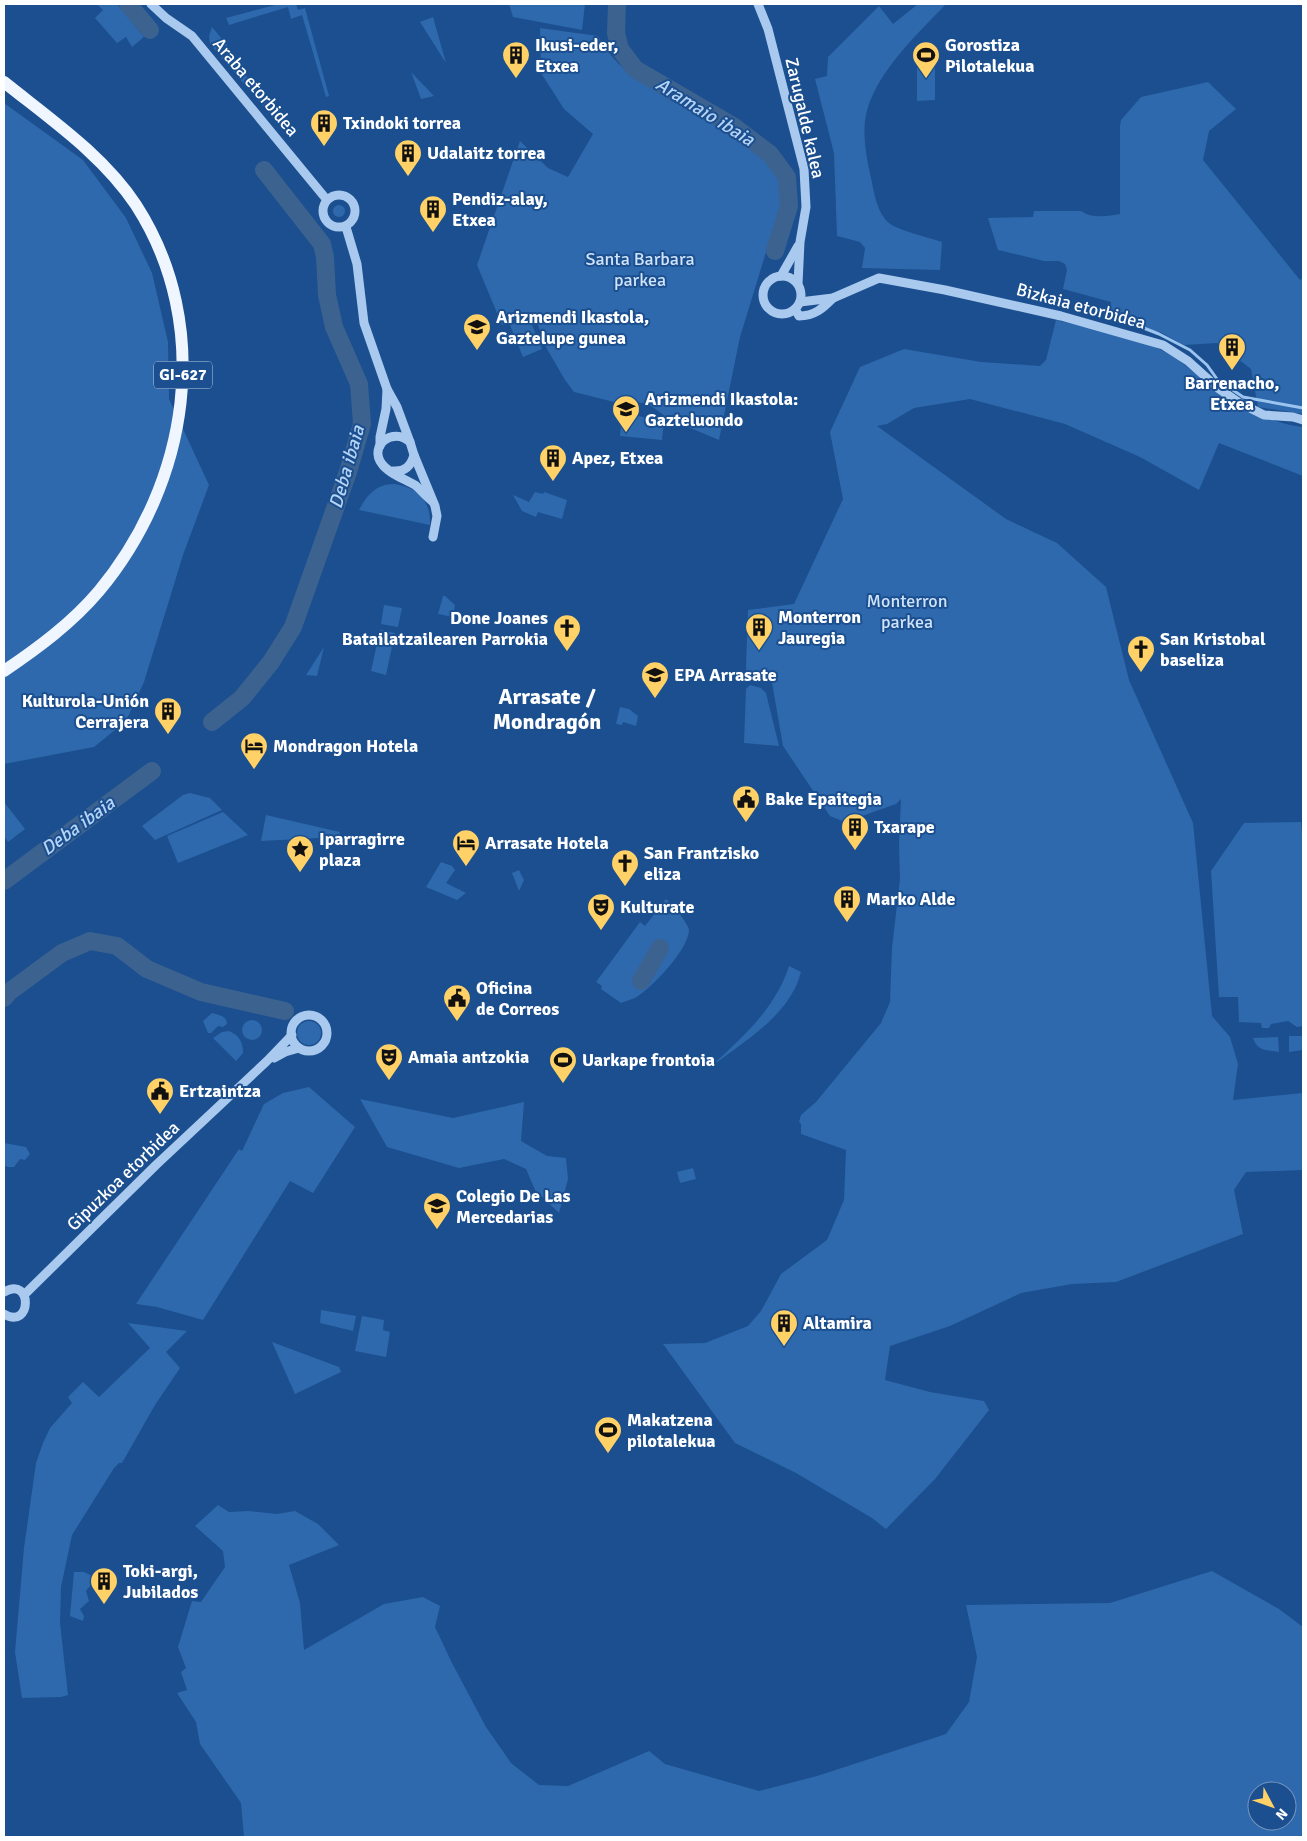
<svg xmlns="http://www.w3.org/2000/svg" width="1307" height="1841" font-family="Signika,sans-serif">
	<rect width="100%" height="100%" fill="#1b4f8f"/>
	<g fill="#2e69ad" fill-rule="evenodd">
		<path d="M97,4h20l27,33 -12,10 -6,-10 -9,6 -22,-25 8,-8z"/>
		<path d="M279,4h17l2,6 7,-2 24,88 -3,1 -24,-82 -11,4 -3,-12 -59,18 -3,-7z"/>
		<path d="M509,4h76l-3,26 -69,-13z"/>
		<path d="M918,4h28c-29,31 -75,72 -81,117 -2,18 2,39 6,57 3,14 6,35 18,45 8,7 41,15 53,19l-2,28 -78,-2 3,-20 -5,-6 -23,-6 -3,-83 -19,-74 12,-3 1,-19 51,-51 14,18z"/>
		<path d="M433,17l13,46 -26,-41z"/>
		<path d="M212,27l19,23 -4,4 57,65 -6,5 -68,-80 -1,-8z"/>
		<path d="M540,28l58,8c11,19 20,29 38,42l82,46 38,26 14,13 9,15 4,15 1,16 -5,21 -12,19 -27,88 -21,103 -50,-21 -22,-16 -33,-1 -40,-10 -9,-12 -18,-31 -14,-37 -31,13 -25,-60 43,-124 28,27 20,9 25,-43 -29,-25 -23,-36z"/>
		<path d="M917,58h18v42l-18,1z"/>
		<path d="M411,72l23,24 -13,3z"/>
		<path d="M1208,82l28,27 -27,22 -6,29 97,120 3,-2v136l-45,-7 -7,-38 -34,-26 -33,2 -24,-13 -51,-11 2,-19 -48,-13 4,-19 -2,-6 -6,-3h-15l-46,-11 -10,-32 45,-1 1,-6h47c11,8 28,5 39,3v-88l1,-6 20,-23z"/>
		<path d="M4,103l79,57 43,58 26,55 16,69 1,57 40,86 -26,70 -39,127 -18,39 -32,26 -90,17z"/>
		<circle cx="339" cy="211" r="6"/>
		<path d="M529,318l13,31 -19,8 -13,-32z"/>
		<path d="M1056,320c36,9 87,17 118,37 11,7 22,18 33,26 28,22 60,40 96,44v49l-84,-33 -20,47 -59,-33 -75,-33 -95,-25 -56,9 -27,16 -10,2 129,93 51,24 49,44 23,93 64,143 19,193 18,21 8,27 -5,36 70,-7v77l-57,2 -12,18 9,44 -127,48 -44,2 -51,9 -71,33 -60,20 -5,34 45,12 54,9 5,9 -54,69 -49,50 -14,-11 -76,-45 -61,-30 -72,-99 42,-1 43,-17 13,-15 20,-37 46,-34 17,-40 2,-50 -45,-16v-10l-2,-2 2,-7 15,-13 65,-79 9,-21 2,-54 8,-69 -1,-34 2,-46 -5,5 -51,18 -15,-6 -47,-70 -12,-69h-24l-1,-11 2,-56 46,-6 49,-105 -13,-67 30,-65 44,-18 77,13 59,4 6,-6z"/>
		<path d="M622,413l42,8 -2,19 -42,-4z"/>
		<path d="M394,484c24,3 37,17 36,41l-71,-15c8,-15 17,-26 35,-26z"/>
		<path d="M535,492l8,2 1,-2 23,8 -5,19 -24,-7 -2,5 -14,-6 -9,-16 16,7z"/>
		<path d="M443,596h2l10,9 -2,12 -15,-3z"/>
		<path d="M384,605l18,3 -4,19 -17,-3z"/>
		<path d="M380,630l15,3 -9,42 -15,-4z"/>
		<path d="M324,647l-7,29 -11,-1z"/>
		<path d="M750,685l11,3 5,5 13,53 -35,-3 2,-54z"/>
		<path d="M620,707l9,2 9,7 -2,10 -13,-4 -1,3 -6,-1z"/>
		<path d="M190,793l20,5 12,12 -67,30 -13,-14 41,-31z"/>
		<path d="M4,802l21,27 -17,13 -4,-6z"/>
		<path d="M223,812l25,23 -70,28 -11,-27z"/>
		<path d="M266,815l74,17 -2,5 -77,4z"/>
		<path d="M1301,822l2,25v179l-6,1 -9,-6 -17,3 -2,4h-7l-1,-5 -22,-1 -1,-25h-19l-8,-126 33,-48z"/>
		<path d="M441,862l11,4 3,4 -9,13 20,10 -9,7 -31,-13z"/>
		<path d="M519,870l5,10 -5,11 -7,-18z"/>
		<path d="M666,899c6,5 22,24 23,31 0,19 -38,59 -54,68 -4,2 -10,3 -14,5l-20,-14 1,-3 -6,-4 44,-60 5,4z"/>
		<path d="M789,966l12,6c-2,6 -4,13 -7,18 -16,32 -57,57 -85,78 31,-28 67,-60 80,-102z"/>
		<path d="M212,1013c7,2 15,3 15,11l-4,3 -5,-1 -7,7h-3l-5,-12z"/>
		<circle cx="252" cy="1030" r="10"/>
		<circle cx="309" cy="1033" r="12"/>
		<path d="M229,1031c10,4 14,11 14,22l-7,8 -23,-23 9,-6z"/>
		<path d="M1289,1036h14v14l-14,2z"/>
		<path d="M1278,1037l1,15c-13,-2 -22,-1 -26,-14z"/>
		<path d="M309,1087l46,40 -42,66 -23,-12 -87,139 -46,-13 -21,-3 103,-155 3,2 22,-47 19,-11z"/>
		<path d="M360,1099l93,19 71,-16 -3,39 26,15 19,2 2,21 -9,34 -24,-23 -9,-21 -22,-10 -45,9 -72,-21z"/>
		<path d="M4,1143l22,4 4,7 -5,6 -5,-1 -6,8h-7l-3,-3z"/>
		<path d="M693,1168l3,11 -16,4 -3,-11z"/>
		<path d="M321,1310l35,6 -3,15 -33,-8z"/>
		<path d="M362,1316l22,4 -1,10 7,2 -4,25 -31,-6z"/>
		<path d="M128,1323l59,8 -21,21 14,16 -25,37 -33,58h-3l-5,5 -42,67 -11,52 -1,36 8,72 -7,2 -39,1 -7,-46 9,-104 12,-85 7,-20 7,-15 22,-25 -4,-6 15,-15 16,15 51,-49z"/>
		<path d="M272,1342l67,25 2,5 -46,22z"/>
		<path d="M218,1505l11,7 19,-1 29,3 18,-3 23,13 21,21 -50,20 11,38 4,47 80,-46 39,-7 17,9 -5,21 17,36 34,64 25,36 28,22 29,1 81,-35 16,13 94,27 58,-15 129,-42 23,-32 8,-45 -11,-52 144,-2 102,-32 67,38 24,18v210h-1059l-3,-34 -41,-59 -4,-22 -19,-29 10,-3 -6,-18 5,-4 -8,-21 14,-46 9,1 24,-35 -2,-16 -28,-25zM1257,1791h30v30h-30z"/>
		<path d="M74,1572h10l12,6 -10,13 3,10 -9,8 4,7 -1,5 -13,-5z"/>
	</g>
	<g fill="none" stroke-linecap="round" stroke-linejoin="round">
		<path stroke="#9cc4f0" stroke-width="3" d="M1118,318l41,16 31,16 17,15 10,14 26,18 60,11"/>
		<g stroke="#3c6290" stroke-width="18">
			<path d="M128,4l22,26"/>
			<path d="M617,4l-1,29 4,16 15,20 98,57 37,28 17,23 2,29 -14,45"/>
			<path d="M212,722l30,-24 29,-36 22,-35 55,-155 14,-48 -3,-40 -25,-57 -7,-32 -2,-38 -3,-13 -58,-74"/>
			<path d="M4,881l148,-110"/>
			<path d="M641,981l19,-33"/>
			<path d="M4,998l5,-6 53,-39 28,-12 27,5 30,23 54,23 84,19"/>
		</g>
		<g stroke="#a9c9ee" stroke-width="9">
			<path d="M151,4l15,14 26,18 135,164"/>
			<path d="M758,4l10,25 36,140 2,38 -6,35 -2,42"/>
			<circle cx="339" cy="211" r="16"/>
			<path d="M346,227l11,37 7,59 23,66 10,18 13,35"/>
			<circle cx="782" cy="295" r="19"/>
			<path d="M781,276l17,-30"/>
			<path d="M800,302l33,-4 46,-20 66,12 116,26 102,29 25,16 30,27 20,14 26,13 29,2 10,3"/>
			<path d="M795,309l4,7c16,0 24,-8 34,-18"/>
			<path d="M380,446v-9l6,-28 1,-20"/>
			<path d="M414,455l21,51 2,10 -4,21"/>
			<path d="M393,471c12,1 18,-5 21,-16l-4,-13c-17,-16 -42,4 -28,22 6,9 23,15 33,21 6,5 11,11 17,16"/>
			<circle cx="309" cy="1033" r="18"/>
			<path d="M274,1058l11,-6 14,-4"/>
			<path d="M4,1292c29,-17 28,39 0,22"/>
			<path d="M24,1295l132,-130 111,-104 25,-26"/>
		</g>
		<path stroke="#f0f6ff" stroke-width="12" d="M4,82c46,37 99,73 132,123 78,121 53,278 -37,386 -27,32 -61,57 -95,80"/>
	</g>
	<defs>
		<g id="building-pin" transform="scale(1.4375)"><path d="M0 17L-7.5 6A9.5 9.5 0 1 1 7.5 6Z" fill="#ffd166" stroke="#1b4f8f"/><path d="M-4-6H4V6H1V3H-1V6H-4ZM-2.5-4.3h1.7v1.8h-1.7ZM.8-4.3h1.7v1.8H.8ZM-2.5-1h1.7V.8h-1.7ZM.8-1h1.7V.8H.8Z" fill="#111"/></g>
		<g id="stadium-pin" transform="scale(1.4375)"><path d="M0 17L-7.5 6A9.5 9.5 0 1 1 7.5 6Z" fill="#ffd166" stroke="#1b4f8f"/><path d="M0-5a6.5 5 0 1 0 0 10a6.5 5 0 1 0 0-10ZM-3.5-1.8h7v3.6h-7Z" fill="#111"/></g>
		<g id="school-pin" transform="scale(1.4375)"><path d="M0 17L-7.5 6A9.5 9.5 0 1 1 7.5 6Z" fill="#ffd166" stroke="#1b4f8f"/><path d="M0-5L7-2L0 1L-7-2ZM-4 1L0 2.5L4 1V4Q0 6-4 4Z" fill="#111"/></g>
		<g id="church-pin" transform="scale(1.4375)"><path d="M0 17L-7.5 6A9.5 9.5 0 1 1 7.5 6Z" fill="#ffd166" stroke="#1b4f8f"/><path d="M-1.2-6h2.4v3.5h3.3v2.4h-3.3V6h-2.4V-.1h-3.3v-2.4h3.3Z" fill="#111"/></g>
		<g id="hotel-pin" transform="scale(1.4375)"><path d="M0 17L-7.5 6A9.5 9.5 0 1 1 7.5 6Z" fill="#ffd166" stroke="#1b4f8f"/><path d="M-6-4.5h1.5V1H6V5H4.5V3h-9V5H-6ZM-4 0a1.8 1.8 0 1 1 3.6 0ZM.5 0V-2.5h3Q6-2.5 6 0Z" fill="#111"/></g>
		<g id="civic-pin" transform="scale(1.4375)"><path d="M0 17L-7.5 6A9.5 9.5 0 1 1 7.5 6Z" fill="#ffd166" stroke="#1b4f8f"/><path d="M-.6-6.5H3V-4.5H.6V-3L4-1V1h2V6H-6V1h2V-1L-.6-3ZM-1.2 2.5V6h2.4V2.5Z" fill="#111"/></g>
		<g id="sight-pin" transform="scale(1.4375)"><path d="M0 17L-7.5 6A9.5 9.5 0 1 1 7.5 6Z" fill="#ffd166" stroke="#1b4f8f"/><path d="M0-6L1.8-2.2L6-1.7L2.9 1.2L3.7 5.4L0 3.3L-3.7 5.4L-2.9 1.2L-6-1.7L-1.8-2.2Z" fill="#111"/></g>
		<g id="theatre-pin" transform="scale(1.4375)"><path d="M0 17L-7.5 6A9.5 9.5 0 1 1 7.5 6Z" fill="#ffd166" stroke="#1b4f8f"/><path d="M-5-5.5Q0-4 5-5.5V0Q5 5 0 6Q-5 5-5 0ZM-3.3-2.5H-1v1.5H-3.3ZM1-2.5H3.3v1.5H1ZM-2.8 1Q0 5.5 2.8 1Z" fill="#111"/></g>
	</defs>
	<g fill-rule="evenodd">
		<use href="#building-pin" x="516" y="55"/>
		<use href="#stadium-pin" x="926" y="55"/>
		<use href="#building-pin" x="324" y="123"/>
		<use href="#building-pin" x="408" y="153"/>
		<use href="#building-pin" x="433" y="209"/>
		<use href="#school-pin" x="477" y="327"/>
		<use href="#building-pin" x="1232" y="347"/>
		<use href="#school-pin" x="626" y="409"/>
		<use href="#building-pin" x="553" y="458"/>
		<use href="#building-pin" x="759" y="627"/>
		<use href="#church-pin" x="567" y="628"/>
		<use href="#church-pin" x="1141" y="649"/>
		<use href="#school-pin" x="655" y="675"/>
		<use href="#building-pin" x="168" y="711"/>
		<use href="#hotel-pin" x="254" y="746"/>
		<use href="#civic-pin" x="746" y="799"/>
		<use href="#building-pin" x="855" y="827"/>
		<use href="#hotel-pin" x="466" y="843"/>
		<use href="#sight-pin" x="300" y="849"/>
		<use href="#church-pin" x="625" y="863"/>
		<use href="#building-pin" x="847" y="899"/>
		<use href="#theatre-pin" x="601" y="907"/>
		<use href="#civic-pin" x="457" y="998"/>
		<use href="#theatre-pin" x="389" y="1057"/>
		<use href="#stadium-pin" x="563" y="1060"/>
		<use href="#civic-pin" x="160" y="1091"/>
		<use href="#school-pin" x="437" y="1206"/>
		<use href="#building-pin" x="784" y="1323"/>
		<use href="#stadium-pin" x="608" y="1430"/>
		<use href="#building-pin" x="104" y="1581"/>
	</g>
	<g text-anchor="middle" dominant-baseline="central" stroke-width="4" stroke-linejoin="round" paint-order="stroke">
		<rect fill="#1b4f8f" stroke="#bbcadd" stroke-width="1" x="154" y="361.5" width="58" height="27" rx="4"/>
		<g font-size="16" font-weight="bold" fill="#fff">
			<text x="183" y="375">GI-627</text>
		</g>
		<g font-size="18" font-weight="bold" fill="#fff" stroke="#1b4f8f" text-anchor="start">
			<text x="535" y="45">Ikusi-eder,<tspan x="535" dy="21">Etxea</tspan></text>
			<text x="945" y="45">Gorostiza<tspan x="945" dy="21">Pilotalekua</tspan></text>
			<text x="343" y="123">Txindoki torrea</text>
			<text x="427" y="153">Udalaitz torrea</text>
			<text x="452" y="199">Pendiz-alay,<tspan x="452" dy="21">Etxea</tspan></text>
			<text x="496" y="317">Arizmendi Ikastola,<tspan x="496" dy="21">Gaztelupe gunea</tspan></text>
			<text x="1232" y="383" text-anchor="middle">Barrenacho,<tspan x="1232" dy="21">Etxea</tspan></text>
			<text x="645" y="399">Arizmendi Ikastola:<tspan x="645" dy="21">Gazteluondo</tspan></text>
			<text x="572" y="458">Apez, Etxea</text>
			<text x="778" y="617">Monterron<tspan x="778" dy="21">Jauregia</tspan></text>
			<text x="548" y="618" text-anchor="end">Done Joanes<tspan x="548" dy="21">Batailatzailearen Parrokia</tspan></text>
			<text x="1160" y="639">San Kristobal<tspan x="1160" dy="21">baseliza</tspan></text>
			<text x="674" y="675">EPA Arrasate</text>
			<text x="149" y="701" text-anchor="end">Kulturola-Unión<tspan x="149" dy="21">Cerrajera</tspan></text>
			<text x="273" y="746">Mondragon Hotela</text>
			<text x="765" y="799">Bake Epaitegia</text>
			<text x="874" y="827">Txarape</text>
			<text x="319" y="839">Iparragirre<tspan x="319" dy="21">plaza</tspan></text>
			<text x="485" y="843">Arrasate Hotela</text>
			<text x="644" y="853">San Frantzisko<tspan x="644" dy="21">eliza</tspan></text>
			<text x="866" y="899">Marko Alde</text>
			<text x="620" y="907">Kulturate</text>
			<text x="476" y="988">Oficina<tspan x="476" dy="21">de Correos</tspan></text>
			<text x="408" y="1057">Amaia antzokia</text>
			<text x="582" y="1060">Uarkape frontoia</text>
			<text x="179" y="1091">Ertzaintza</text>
			<text x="456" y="1196">Colegio De Las<tspan x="456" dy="21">Mercedarias</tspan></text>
			<text x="803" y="1323">Altamira</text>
			<text x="627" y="1420">Makatzena<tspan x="627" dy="21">pilotalekua</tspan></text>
			<text x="123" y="1571">Toki-argi,<tspan x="123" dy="21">Jubilados</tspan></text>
		</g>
		<g font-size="18" fill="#fff" stroke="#1b4f8f">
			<text transform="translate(256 87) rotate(50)">Araba etorbidea</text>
			<text transform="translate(805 118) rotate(77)">Zarugalde kalea</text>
			<text transform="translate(1081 306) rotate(15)">Bizkaia etorbidea</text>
			<text transform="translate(123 1176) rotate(-44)">Gipuzkoa etorbidea</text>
		</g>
		<g font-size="18" fill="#cfe3fa" stroke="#1b4f8f">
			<text x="640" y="259">Santa Barbara<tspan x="640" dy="21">parkea</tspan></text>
			<text x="907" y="601">Monterron<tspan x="907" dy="21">parkea</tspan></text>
		</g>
		<g font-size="19" font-style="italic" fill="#b5d3f5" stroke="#1b4f8f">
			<text transform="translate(705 112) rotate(32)">Aramaio ibaia</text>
			<text transform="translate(347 467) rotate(-74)">Deba ibaia</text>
			<text transform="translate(78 826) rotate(-36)">Deba ibaia</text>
		</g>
		<g font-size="22" font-weight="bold" fill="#fff" stroke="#1b4f8f">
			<text x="547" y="696">Arrasate /<tspan x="547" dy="25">Mondragón</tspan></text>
		</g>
	</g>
	<rect width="1307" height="1841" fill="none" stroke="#ffffff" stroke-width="10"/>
	<g transform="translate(1272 1806) rotate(131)"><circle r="24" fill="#1b4f8f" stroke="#7695bc"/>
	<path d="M0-4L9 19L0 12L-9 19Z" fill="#ffd166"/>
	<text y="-8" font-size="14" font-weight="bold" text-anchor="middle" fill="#ffffff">N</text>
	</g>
</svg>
